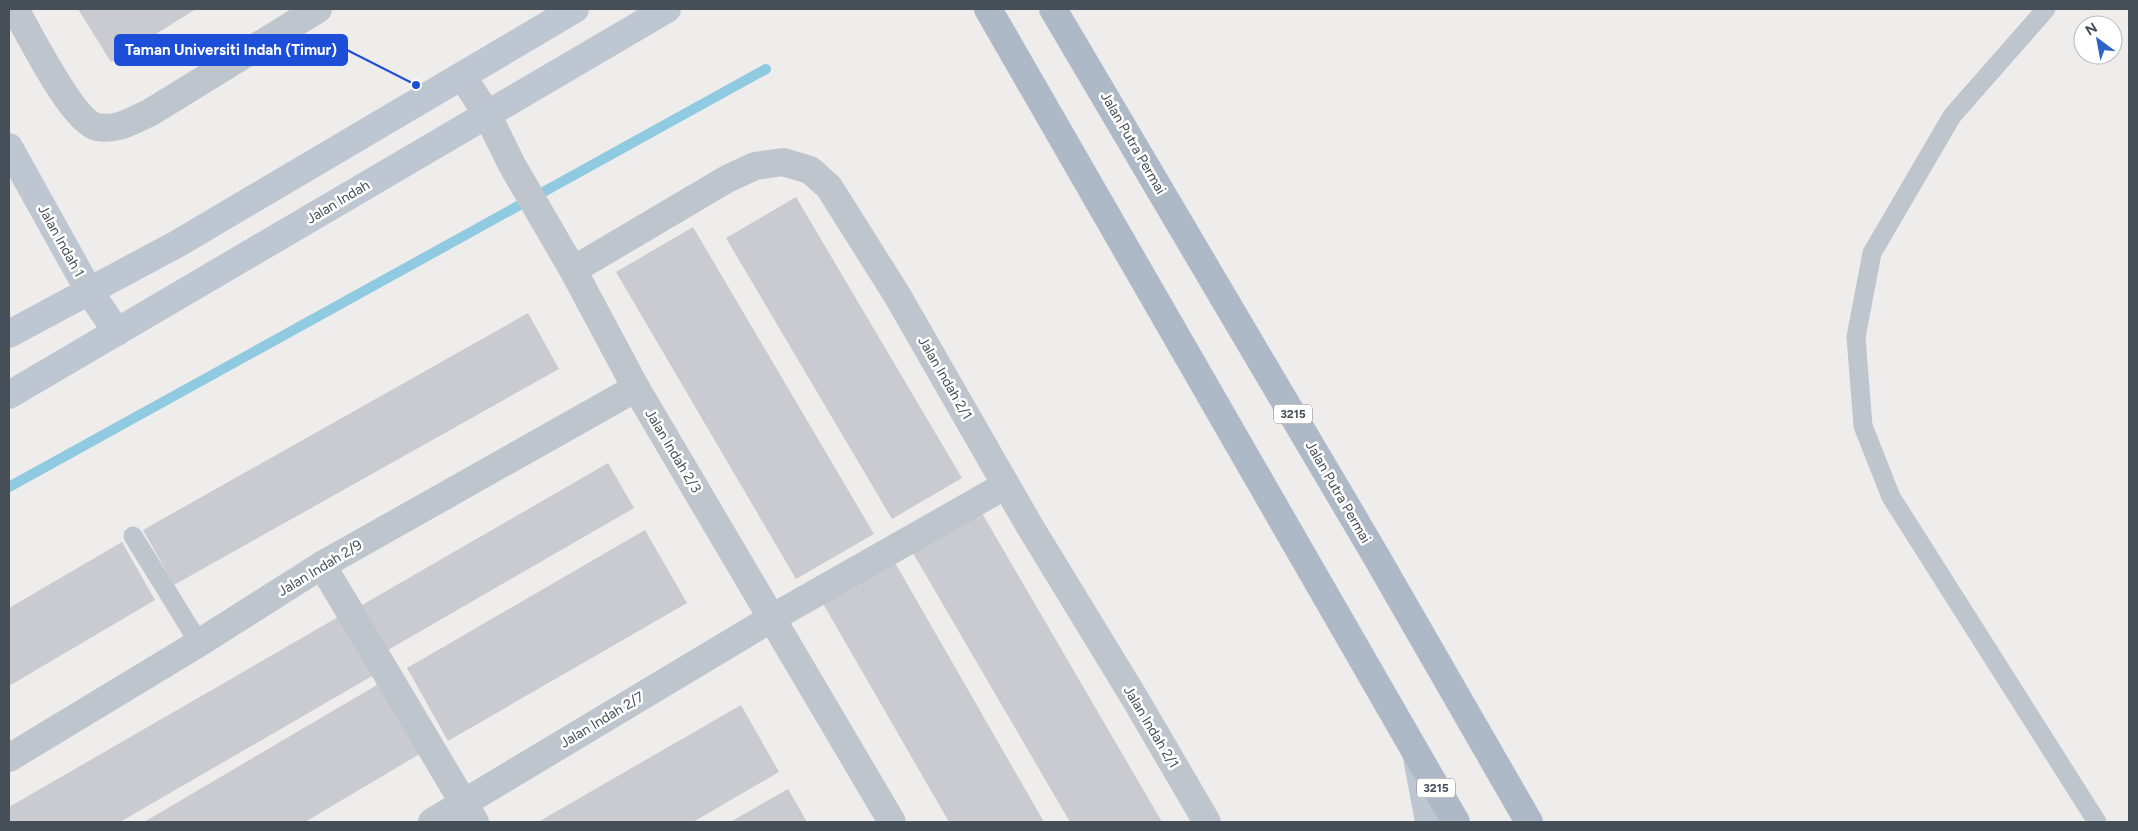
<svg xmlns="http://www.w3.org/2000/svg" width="2138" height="831" font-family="Figtree,sans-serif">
	<rect width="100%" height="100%" fill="#efecec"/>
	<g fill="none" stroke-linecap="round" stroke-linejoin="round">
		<path stroke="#8fcae1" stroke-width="10" d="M9,487l757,-418"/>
	</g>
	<g fill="#cacbd0">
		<path d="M78,9h118l-85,53z"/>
		<path d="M796,197l166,281 -70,41 -166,-281z"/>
		<path d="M693,227l181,307 -78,45 -180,-307z"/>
		<path d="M528,313l31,56 -385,216 -31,-55z"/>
		<path d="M608,463l26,45 -246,142 -26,-45z"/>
		<path d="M979,508l183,314h-92l-160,-274z"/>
		<path d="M645,530l42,73 -239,138 -41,-73z"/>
		<path d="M122,542l33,58 -146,86v-78z"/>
		<path d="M890,554l154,268h-95l-131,-227z"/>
		<path d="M345,613l34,59 -259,150h-111v-15z"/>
		<path d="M382,682l41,70 -118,70h-161z"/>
		<path d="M741,705l38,67 -86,50h-155z"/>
		<path d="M788,789l19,33h-77z"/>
	</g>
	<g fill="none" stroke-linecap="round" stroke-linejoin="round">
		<g stroke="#bec5cd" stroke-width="19">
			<path d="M2046,9l-94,107 -80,137 -16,84 7,89 28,71 206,325"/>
			<path d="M133,536l66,107"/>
		</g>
		<g stroke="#bec5cd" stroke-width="28">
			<path d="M15,9c14,24 57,112 82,118 20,4 37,-7 54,-15l167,-103"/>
			<path d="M462,76l25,38 25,51 61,105 63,118 256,434"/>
			<path d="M573,270l154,-91 28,-13 28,-4 27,8 19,17 68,108 132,230 105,172 73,125"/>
			<path d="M322,565l153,257"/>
			<path d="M9,758l190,-115 123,-78 314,-177"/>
			<path d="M432,822l340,-204 234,-133"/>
		</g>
		<g stroke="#bec6d1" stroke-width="28">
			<path d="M9,147l80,144 28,41"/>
			<path d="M9,334l168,-90 398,-235"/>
			<path d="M9,395l658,-386"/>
			<path d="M1417,757l12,65"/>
		</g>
		<g stroke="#aeb9c8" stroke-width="28">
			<path d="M988,9l468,813"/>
			<path d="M1053,9l320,542 156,271"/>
		</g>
	</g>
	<g text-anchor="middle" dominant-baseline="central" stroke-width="5" stroke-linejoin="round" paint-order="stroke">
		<g fill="#fff" stroke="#7e8389" stroke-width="1">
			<rect x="1274" y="404.5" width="38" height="19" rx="4"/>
			<rect x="1417" y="778.5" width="38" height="19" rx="4"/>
		</g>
		<g font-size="12" font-weight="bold" fill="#464e57">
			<text x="1293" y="414">3215</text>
			<text x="1436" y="788">3215</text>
		</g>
		<g font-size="14" fill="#464e57" stroke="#fff">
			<text transform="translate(1133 143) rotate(60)">Jalan Putra Permai</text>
			<text transform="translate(338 202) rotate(-31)">Jalan Indah</text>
			<text transform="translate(61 241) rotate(61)">Jalan Indah 1</text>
			<text transform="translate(945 378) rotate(60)">Jalan Indah 2/1</text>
			<text transform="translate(673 451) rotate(59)">Jalan Indah 2/3</text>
			<text transform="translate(1338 492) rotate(60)">Jalan Putra Permai</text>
			<text transform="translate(320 568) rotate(-31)">Jalan Indah 2/9</text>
			<text transform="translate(602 720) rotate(-31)">Jalan Indah 2/7</text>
			<text transform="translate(1151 727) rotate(59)">Jalan Indah 2/1</text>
		</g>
	</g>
	<path fill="none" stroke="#1d4ed8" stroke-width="2" d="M416 85L347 50"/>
	<circle fill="#1d4ed8" stroke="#fff" stroke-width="2" cx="416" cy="85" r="5"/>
	<rect fill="#1d4ed8" stroke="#1d4ed8" stroke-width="2" x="115" y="35" width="232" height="30" rx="5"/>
	<g font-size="15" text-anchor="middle" font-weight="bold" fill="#fff">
		<text x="231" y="55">Taman Universiti Indah (Timur)</text>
	</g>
	<rect width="2138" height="831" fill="none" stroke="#464e57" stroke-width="20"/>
	<g transform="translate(2098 40) rotate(328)"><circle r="24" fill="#ffffff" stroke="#b5b8bc"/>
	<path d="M0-4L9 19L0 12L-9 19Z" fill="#2c64c9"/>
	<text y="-8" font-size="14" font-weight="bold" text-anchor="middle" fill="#464e57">N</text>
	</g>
</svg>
